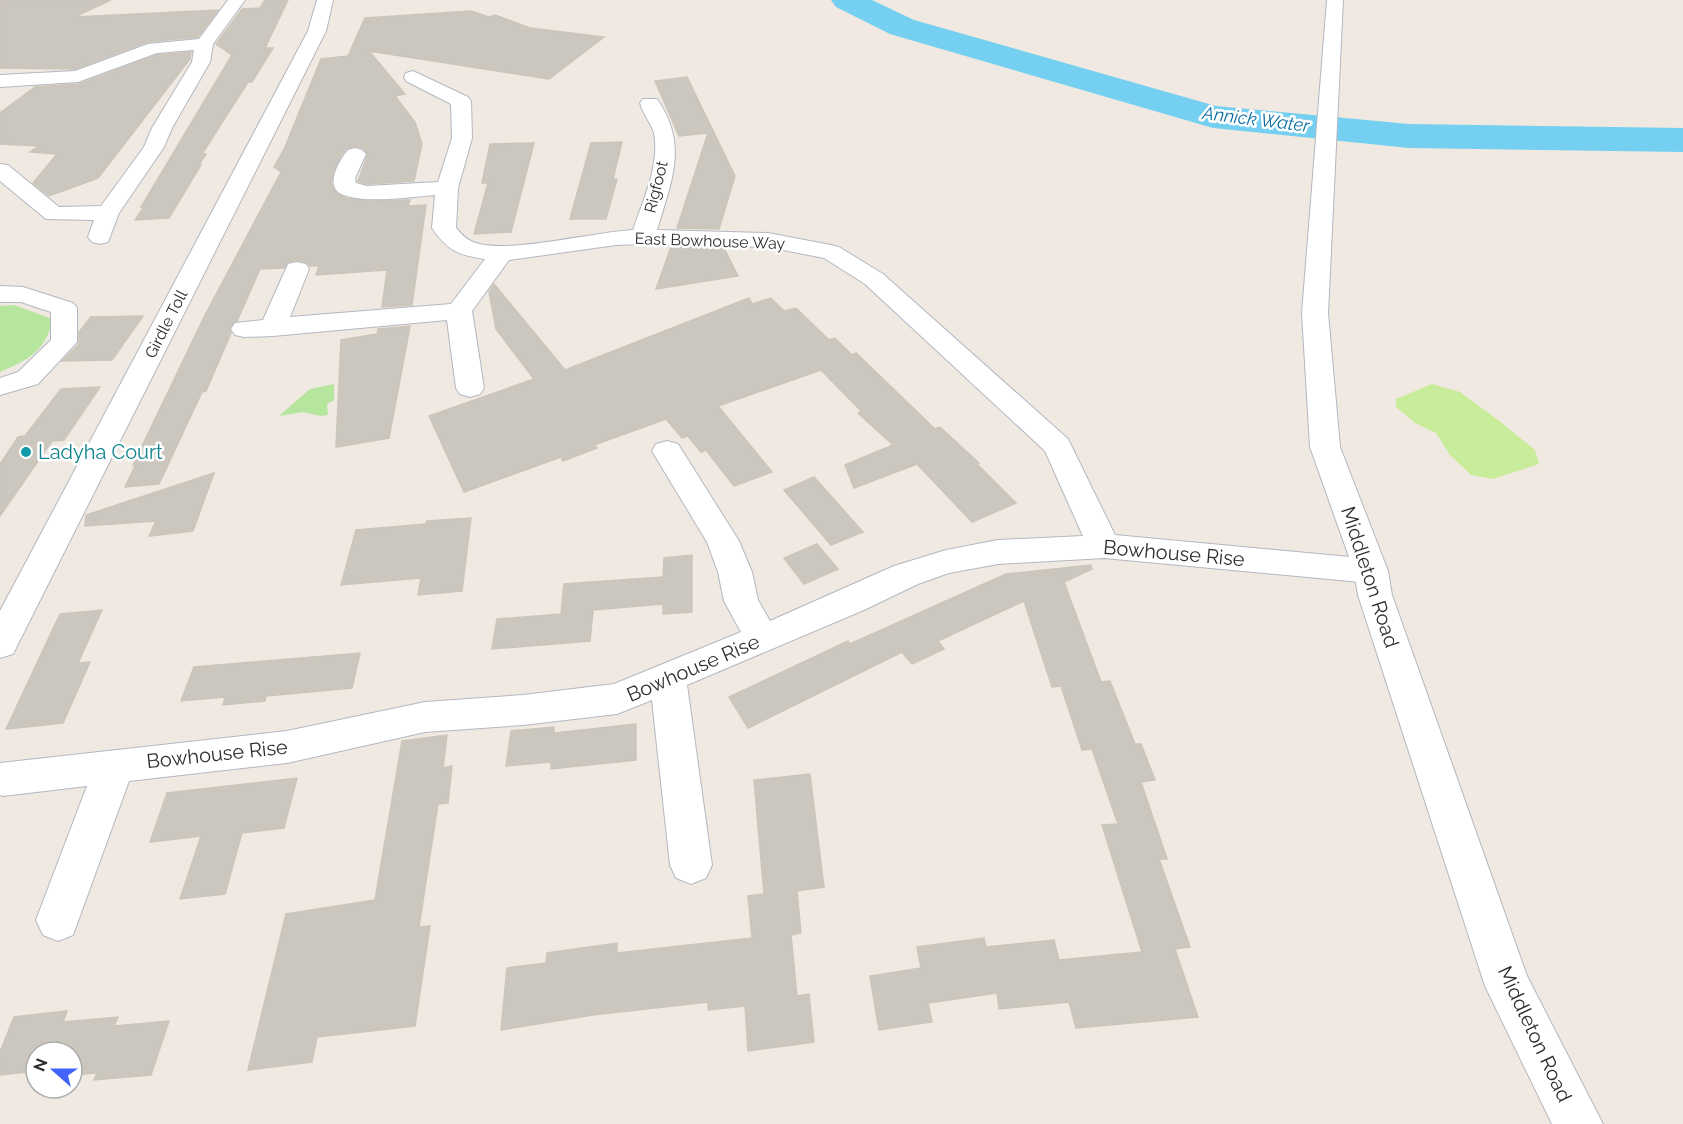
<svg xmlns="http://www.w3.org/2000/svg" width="1683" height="1124" font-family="Raleway,sans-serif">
	<rect width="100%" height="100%" fill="#efe9e1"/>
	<g fill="#b6e59e">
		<path d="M14,305l38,14c-5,32 -25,41 -52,53v-66z"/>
		<path d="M334,384v16l-7,4 1,11 -7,1 -18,-4 -24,4 31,-27z"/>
	</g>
	<path fill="#c9ec9a" d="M1432,384l28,8 38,28 37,30 4,14 -46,15 -22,-4 -21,-20 -14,-22 -21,-10 -19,-16v-8z"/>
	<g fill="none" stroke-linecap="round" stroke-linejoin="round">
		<path fill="#75cff0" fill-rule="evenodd" d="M831,0h41l42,20 302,86 193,18 274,4v24l-274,-4 -196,-20 -323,-94 -54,-27z"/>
	</g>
	<g fill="#cbc7bf" stroke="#cbc5ba" stroke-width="1.5">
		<path d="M0,0h111l-37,17 144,-7 -20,27 -51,5 -72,27 -75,-1z"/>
		<path d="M265,0h23l-23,48h8l-21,34h-4l-46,72h4l-7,11h2l-32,53 -34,2 9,-13h-3l91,-152 -16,-11 26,-35 18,-1z"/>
		<path d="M471,11l18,6 6,-2 35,13 74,9 -55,42 -180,-28 36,43 -10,2 20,26 7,22 -8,37 -47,3 -9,-3 10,-27 -5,-6 -9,-2 -8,3 -6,8 -6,13 -3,13 5,10 10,5 25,3 39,-1 -2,6 18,-1 -14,100 -30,2 5,-37 -71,5 3,-9h-9l-4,-4 -9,-2 -9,2 -4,6 -24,1 -23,52 -8,7 2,5 -25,58 -4,1 -43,92 -34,3 11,-23 -3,1 71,-148 77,-145 -7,-5 11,-20 36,-88 27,-3 17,-38z"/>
		<path d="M191,52l-1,7 -92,119 -49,18 -16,-13 24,-29 -27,-2 9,-6 -39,-2v-31l35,-26 44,-3 78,-29z"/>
		<path d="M687,77l48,99 -16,53 -42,-1 31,-95 -29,3 -24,-55z"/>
		<path d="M622,142l-9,37h4l-11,40h-36l21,-76z"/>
		<path d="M534,143l-23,89 -37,2 14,-51h-6l8,-39z"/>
		<path d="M671,247l53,1 14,28 -82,13z"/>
		<path d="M494,284l71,86 184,-72 3,6 19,-6 13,13 12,-3 33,32 6,-2 17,17 4,-2 79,76 5,-2 39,36 -2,1 39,39 -44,19 -55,-58 -63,24 -9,-23 48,-20 -35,-32 3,-2 -40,-41 -103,36 54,66 -38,14 -28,-36 -5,2 -13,-16 -6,2 -16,-19 -72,26 3,3 -34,13 -2,-4 -97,35 -35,-76 105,-37 -38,-50 -7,-37z"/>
		<path d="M143,316l-31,44 -50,1 17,-17v-12l12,-15z"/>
		<path d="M410,326l-21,112 -53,9 5,-107 36,-6 1,-5z"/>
		<path d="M100,387l-36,53 -12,1 -52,75v-52l18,-27 7,-1 36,-47z"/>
		<path d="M214,473l-21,58 -44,5 7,-15 -71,5 1,-11z"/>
		<path d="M814,477l49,55 -32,13 -47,-55z"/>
		<path d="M471,518l-9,73 -44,4 3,-17 -80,7 15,-55 70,-6 1,-3z"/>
		<path d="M817,544l21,25 -34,15 -20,-26z"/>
		<path d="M692,555v57l-29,2v-10l-70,6 -3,31 -98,8 5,-30 64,-5 3,-30 99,-7 1,-19z"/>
		<path d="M1091,565l1,4 -28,13 37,100 9,-1 25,63h6l14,36 -14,2 26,77h-8l31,88 -15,2 23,68 -122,11 -7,-26 -70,7 -2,-16 -69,10 4,19 -53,8 -9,-54 51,-8 -4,-21 67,-9 2,9 68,-7 5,20 83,-8 -40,-127 16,-1 -26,-75 -10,1 -21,-64 -9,1 -28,-86 -86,40 6,8 -32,15 -10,-12 -154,76 -19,-31 119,-56 2,3 156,-70z"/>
		<path d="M102,610l-24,53 12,-1 -27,61 -57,6 54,-115z"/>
		<path d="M360,653l-8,35 -86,8 -1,5 -42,4 2,-8 -44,4 13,-34z"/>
		<path d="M636,724v36l-85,9v-7l-45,4 5,-35 43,-4v6z"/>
		<path d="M447,735l-4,33 9,-2 -4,37 -10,1 -19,123 11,-1 -15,100 -98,11 -5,25 -64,8 38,-156 89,-14 27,-159z"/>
		<path d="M810,774l14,113 -27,4 4,42 -10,2 6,61 12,-2 5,48 -66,9 -3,-45 -37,4v-8l-115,13 -92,15 6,-62 39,-5 1,-10 70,-10v10l135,-15 -4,-42 16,-2 -10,-114z"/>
		<path d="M297,778l-13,50 -42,5 -17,61 -45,5 21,-63 -51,6 17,-49z"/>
		<path d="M67,1011l-4,11 55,-5 -4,9 55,-5 -18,54 -57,5 3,-7 -25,2v-23h-36v19l-36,4v-23l14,-35z"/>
	</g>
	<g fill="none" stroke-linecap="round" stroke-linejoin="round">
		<g stroke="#b4b7c1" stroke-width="2">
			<g id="street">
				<path d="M228,0h17l-32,44 -3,18 -38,66 -8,19 -45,66 -11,29 -8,2 -8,-2 -4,-5 6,-17 -48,-1 -46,-38v-17l8,1 51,42 42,-1 43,-59 8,-19 40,-66 2,-12 -37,3 -79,29 -78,5v-12l75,-4 73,-27 51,-5z"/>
				<path d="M413,71l55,26 3,4 1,37 -14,50 -2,40c5,6 10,11 17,14 30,13 122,-10 160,-12 10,-30 27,-65 21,-97 -3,-10 -11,-19 -14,-30l3,-4h14c32,46 14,83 0,131l111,3 63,12 8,2 44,27 185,165 47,96 256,24 12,3 5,9 -5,9 -12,3 -267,-25 -106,6 -49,9 -31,11 -54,26 -177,75 25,180 -6,13 -15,6 -15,-6 -6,-13 -18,-165 -35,14 -94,11 -98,7 -138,31 -158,18 -56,154 -15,6 -15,-6 -7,-15 51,-134 -84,10 -3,-1v-32l287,-32 138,-29 98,-7 91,-11 127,-52 -17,-31 -6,-29 -11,-30 -55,-91 4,-7 11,-3 11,3 61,97 13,31 6,28 12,21 124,-55 52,-16 52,-10 85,-4 -38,-85 -180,-167 -41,-26 -56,-11 -125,-3 -27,1 -107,15 -37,51 12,77 -4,6 -10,3 -10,-3 -4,-6 -9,-68 -174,16 -29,1 -9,-2 -4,-6 4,-6 28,-3 25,-56 9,-2 9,2 3,5 -19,48 161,-13 34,-45c-27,-4 -37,-8 -53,-31l3,-33c-23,2 -78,10 -97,-3 -12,-10 3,-34 10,-42l7,-2 7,2 4,4 -11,24 1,5 11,3 71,-4 14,-44 -1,-34 -45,-23 -2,-4 2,-4z"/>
				<path d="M0,286l23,1 50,16 4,5v34l-39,42 -38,11v-17l18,-6 33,-32v-28l-30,-10h-21z"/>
			</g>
		</g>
		<g stroke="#b4b7c1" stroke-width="2">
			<g id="secondary">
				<path d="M317,0h16l-7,31 -308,613 -5,10 -13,4v-47l308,-580z"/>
				<path d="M1327,0h16l-15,313 12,134 48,124 4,24 135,381 76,148h-51l-67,-138 -127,-391 -4,-24 -44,-124 -8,-134z"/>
			</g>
		</g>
		<use href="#street" fill="#fff" fill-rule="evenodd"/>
		<use href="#secondary" fill="#fff" fill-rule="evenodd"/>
	</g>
	<circle fill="#0f9aa8" stroke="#fff" stroke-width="2" cx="26" cy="452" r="6"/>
	<g text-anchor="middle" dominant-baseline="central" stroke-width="5" stroke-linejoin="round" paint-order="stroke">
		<g font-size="16" fill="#2e2e2e" stroke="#fff">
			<text transform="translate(656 187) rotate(-76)">Rigfoot</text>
			<text transform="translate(710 241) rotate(2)">East Bowhouse Way</text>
			<text transform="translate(166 324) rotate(-63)">Girdle Toll</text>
		</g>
		<g font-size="18" font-style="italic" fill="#0d6fa3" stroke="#fff">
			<text transform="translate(1256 119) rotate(7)">Annick Water</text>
		</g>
		<g font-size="20" fill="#0d838f" stroke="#fff" text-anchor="start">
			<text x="38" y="452">Ladyha Court</text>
		</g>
		<g font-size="20" fill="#2e2e2e" stroke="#fff">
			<text transform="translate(1174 553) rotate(5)">Bowhouse Rise</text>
			<text transform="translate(1370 577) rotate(72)">Middleton Road</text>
			<text transform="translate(693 668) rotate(-23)">Bowhouse Rise</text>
			<text transform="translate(217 754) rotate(-6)">Bowhouse Rise</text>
			<text transform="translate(1535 1034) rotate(65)">Middleton Road</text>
		</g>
	</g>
	<g transform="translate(54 1070) rotate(291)"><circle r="28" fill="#ffffff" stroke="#ababab" stroke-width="1.5"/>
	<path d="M0-4.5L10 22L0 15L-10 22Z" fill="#4264fb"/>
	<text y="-9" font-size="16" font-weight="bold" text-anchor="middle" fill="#2e2e2e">N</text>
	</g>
</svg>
